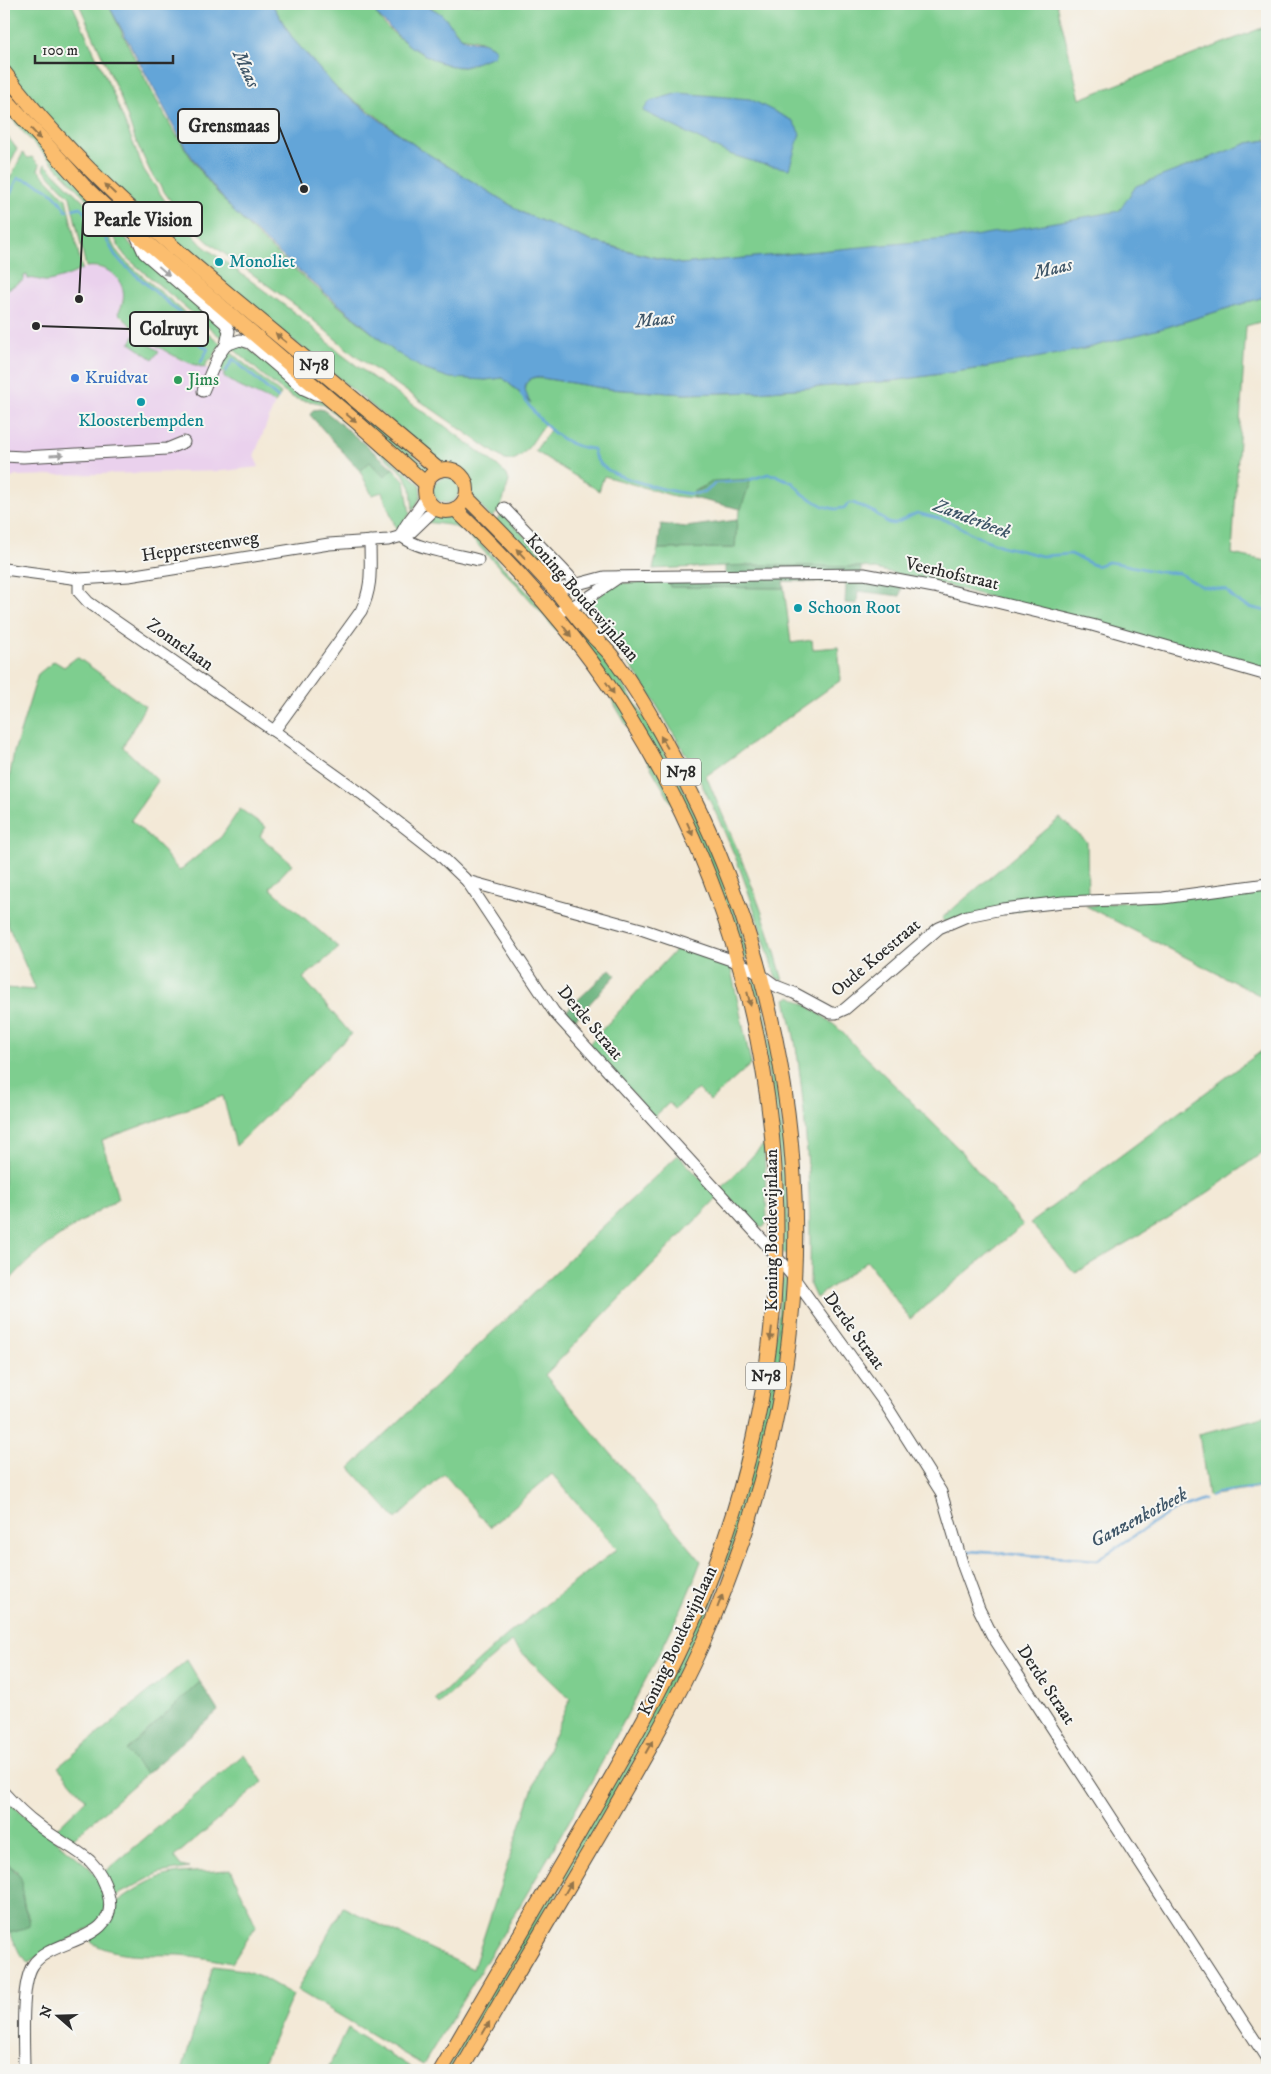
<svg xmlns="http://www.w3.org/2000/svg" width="1271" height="2074" font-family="'IM FELL DW Pica',serif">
	<rect width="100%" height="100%" fill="#f6f6f2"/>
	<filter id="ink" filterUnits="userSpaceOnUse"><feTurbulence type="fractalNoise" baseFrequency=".02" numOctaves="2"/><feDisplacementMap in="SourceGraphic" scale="10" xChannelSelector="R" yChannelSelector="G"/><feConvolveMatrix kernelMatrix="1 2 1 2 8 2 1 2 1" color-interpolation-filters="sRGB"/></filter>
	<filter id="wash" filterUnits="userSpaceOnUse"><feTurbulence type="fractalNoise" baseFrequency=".0096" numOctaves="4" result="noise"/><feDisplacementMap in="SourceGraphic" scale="20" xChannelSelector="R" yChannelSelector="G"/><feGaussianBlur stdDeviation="1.12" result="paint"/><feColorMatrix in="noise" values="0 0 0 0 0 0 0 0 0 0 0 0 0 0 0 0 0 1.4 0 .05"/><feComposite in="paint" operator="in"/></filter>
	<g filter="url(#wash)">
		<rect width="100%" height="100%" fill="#f3e9d7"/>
		<path fill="#ead1ed" d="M91,267l18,3 8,8 6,9 1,9 -6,18 17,17 17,13 29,16 44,13 15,14 35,16 -21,53 5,11 -36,4 -207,5 -12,5v-190l20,-11 -1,-4 4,-1 5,3 14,3 28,-7 8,-5z"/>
		<g fill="#7ece8f" stroke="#547c5d">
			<path d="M4,4h68l40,87 32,79 28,41 30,34 101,74 38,35 31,23 70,47 56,42 9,9 2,6 -9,29 -9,8 -19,-23 -1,-13 -8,-11 -8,-5 -13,-2 -287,-238 -70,-67 -81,-92z"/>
			<path d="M79,4h29c29,58 57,120 96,172 52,68 124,120 190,175l14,7 77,22 18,-2 26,24c-4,-11 -8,-21 7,-25l72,12 77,5 73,-2 134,-11 90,-13 185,-41 100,-31v24l-21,6 -14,228 35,7v109l-346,-91 -56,-12 -113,-2 -99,4 5,-20 77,-1 2,-28 13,-41 -43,6 -13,6 -1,7 -19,-2 -70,-20 -5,15 -64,-40 15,-21 -5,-6c-10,12 -22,40 -40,36l-152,-106 -54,-46 -92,-67 -30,-31 -26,-37 -16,-34 -15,-43z"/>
			<path d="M272,4h102c1,3 1,8 3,11 12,20 67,59 92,51 9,-3 16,-14 23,-20l-11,-5 -20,-4 -19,-22 -10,-7 -9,-4h634l23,95 187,-73v114l-19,3 -93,59 -565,171 -335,-316 378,232 278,-46 -230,21 -90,-23 -66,-27 -105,-65 -49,-37 -33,-22 -45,-51z"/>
			<path d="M4,103l107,115 20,27 92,82 1,13 -98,-83 -6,-8 -15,-31 -81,-85 -20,-24z"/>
			<path d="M4,132l13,17 -13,28z"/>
			<path d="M23,153l5,5 4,-1 8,8 -2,5 28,29 16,70c-11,6 -22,10 -34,12 -7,1 -13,-4 -20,-2l-1,-4 -3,1v4l-20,11v-101z"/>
			<path d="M45,164l56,55 14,30 9,11 97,84 -11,17 -2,-1 -3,8c-35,-10 -62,-30 -87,-55 16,-24 -5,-50 -32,-46l-16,-70 -27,-28z"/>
			<path d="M187,263l243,206 -6,6 -242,-210z"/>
			<path d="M135,335l24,16 -6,8 -23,-16z"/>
			<path d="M241,344l78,54 101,86 1,12 -8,15 -2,-23 -8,-15 -77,-67c-11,-7 -23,-3 -34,-9 -22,-13 -41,-34 -61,-50z"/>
			<path d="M228,350l53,44 -6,9 -35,-16 -17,-11 2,-3 -7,-1 3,-6 -2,-2z"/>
			<path d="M370,462l14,15 9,-9 12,14 5,32 -13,17 -15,-39 -10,3 -12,-24z"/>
			<circle cx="446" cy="490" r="13"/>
			<path d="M503,514l60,62 -2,5 -5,2 -62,-61z"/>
			<path d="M435,516h17l16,11 -5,3 -14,-5 -24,-3z"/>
			<path d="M470,532l6,3 2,6 53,55 38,47 -1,1 -49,-57 -50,-51z"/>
			<path d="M669,581l1,6 114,1 7,55 21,-3 1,9 25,-2 3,33 -135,96c29,68 59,134 77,205l-7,-3c-13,-39 -24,-80 -40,-119 -35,-86 -84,-168 -141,-242l-5,-14 19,-15 13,-5z"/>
			<path d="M569,614c67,78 117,170 156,265 10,26 16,54 25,80h-7l-26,-77 -154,-267z"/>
			<path d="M77,657l68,49 -22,41 35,34 -27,39 28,26 20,25 42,-34 19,-28 26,18 -6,9 32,28 -22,24 69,60 -36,30 48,56 -115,112 -13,-50 -121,44 16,59c-41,25 -85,50 -114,89v-300l32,2 -28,-65 -4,-15v-80l4,-45 6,-33 24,-78 16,-13 10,6z"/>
			<path d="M1060,818l27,24 1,57 -144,23 -2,-4z"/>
			<path d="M1267,888v111l-181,-93z"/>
			<path d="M679,946l51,19 21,99 -41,37 -12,-12 -23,20 -6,-6 -15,14 -65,-73z"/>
			<path d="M753,980h3l11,40 21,144 1,90 -3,1 -4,-4c0,-90 -10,-178 -32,-266z"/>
			<path d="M791,996c25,15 44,26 63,49l105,104 64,76 -113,94 -43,-58 -51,37 -6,-13c1,-75 -2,-151 -12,-226 -3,-20 -8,-40 -12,-60z"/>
			<path d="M1267,1047v102l-57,42 -45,29 -90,53 -45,-50z"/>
			<path d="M764,1144l3,77 -3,6 -7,-2 -36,-36z"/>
			<path d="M678,1155l40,42 -173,178 156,186c-18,50 -44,96 -68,143 -64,124 -138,243 -210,361l-126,-75 46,-83 130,62 64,-194 33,-76 -59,-57 -72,62 -4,-4 72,-65 110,-86 -65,-75 -62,53 -46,-53 -48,45 -46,-51z"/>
			<path d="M784,1279l3,1 -4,61 -15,91 -25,92 -47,119 -35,72 -205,355h-10l260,-468 71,-273 4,-46z"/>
			<path d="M1267,1416v71l-59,9 -9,-62z"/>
			<path d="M187,1660l13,22 -73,69 19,23 -77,68 -16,-10 33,-32 -28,-33z"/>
			<path d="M244,1754l19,28 -89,75 7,9 8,2 -30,5 -43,23 -12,-23z"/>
			<path d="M7,1801l82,66 10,13 7,28 -9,16 -68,38 -9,-8 -10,-21 14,-4 6,-10 -5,-11 -8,-37 -13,-10v-57z"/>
			<path d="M231,1869l25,57 -24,37c-17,-3 -35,-7 -53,-8 -30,-1 -60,3 -87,-12l-2,-4c12,-11 26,-20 27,-37 13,-9 26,-18 41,-24 23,-9 49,-4 73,-9z"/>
			<path d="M213,1966l31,4 16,6 33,19 -33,75h-78z"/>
			<path d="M348,2028l67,42h-88z"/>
		</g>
		<g fill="#66b17a" stroke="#486e52">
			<path d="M320,409l4,1 69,58 -9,9 -14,-15 -10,9 -50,-56 3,-5z"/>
			<path d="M751,479l-10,30 -48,-11 1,-7 7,-2 12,-8z"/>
			<path d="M737,520l-2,28 -77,1 3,-25 25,3z"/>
			<path d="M752,565l109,2v12l41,6 -2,11 -42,-5 -1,13 -12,-1 1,-20 -63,-2 1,7 -114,-1 -1,-6 56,-3v-12z"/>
			<path d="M610,969l6,6 -46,50 -8,-10z"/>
			<path d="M200,1682l18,29 -72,63 -20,-23z"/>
			<path d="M4,1861c26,21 15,18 20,45 2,8 7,11 5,20l-5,3 -14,4 -6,-19z"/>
		</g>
		<g fill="#64a5d8" stroke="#486882">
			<path d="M108,4h164l21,35 45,51 82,59 105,65 66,27 45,12 45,11 287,-27 151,-26 17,-25 112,-43 19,-3v156l-100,31 -83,22 -102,19 -90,13 -134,11 -73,2 -77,-5 -72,-12c-16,4 -11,16 -5,26l-28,-25 -18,2 -35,-2 -27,-9 -29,-18 -102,-86 -33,-30 -25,-23 -29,-36 -20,-29z"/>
			<path d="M374,4c22,0 49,-4 67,10 6,5 15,19 20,23 12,8 22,0 35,13l-2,6 -30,11 -12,-1 -16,-5 -25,-14 -13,-11 -21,-21z"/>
			<path d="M679,93l71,6 43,22 7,13 -11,35 -27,-5 -33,-10 -86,-43 7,-10z"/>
		</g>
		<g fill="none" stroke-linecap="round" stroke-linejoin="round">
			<g stroke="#64a5d8" stroke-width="2.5">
				<path d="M4,207l14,-29c22,5 37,12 48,33l2,-1"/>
				<path d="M73,209l7,-2 25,30 10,18 8,9 80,69 -6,9 11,7 -7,13"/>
				<path d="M226,371l7,-12 45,39"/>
				<path d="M521,394c17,26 40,53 72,55 1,9 5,14 12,19 14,10 78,29 94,25 7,-1 13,-6 16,-10l31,-2 22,-7 8,1 17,8 10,11 20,12 12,3 9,-1 5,-5h4l21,9 14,11 6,1 23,-11 32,8 27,15 26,10 40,10 29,-2 25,12 12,-4 8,1 43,9 20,1 22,13 25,4c11,15 24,18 41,21"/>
				<path d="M1211,1496l6,-3 50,-7"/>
				<path d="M968,1551l129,9 72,-47 35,-13"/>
			</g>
		</g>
	</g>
	<g filter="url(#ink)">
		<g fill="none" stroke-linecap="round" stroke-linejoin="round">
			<g stroke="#494845" stroke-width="13">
				<g id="minor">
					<path d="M135,233l9,20 81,70 4,8 -3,14 14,-5 10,3 54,46 11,5 10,2"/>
					<path d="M203,391l15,-35 8,-11"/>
					<path d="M4,456l19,1 144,-8 17,-7"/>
					<path d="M504,508l65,68 6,9"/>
					<path d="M401,535c10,13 58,20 77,25"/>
					<path d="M401,535c5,-15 19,-24 25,-39"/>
					<path d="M4,569l75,10 50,-3 200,-32 59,-4 21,-6 27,-26"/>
					<path d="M79,579v13l9,10 186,129 88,63 78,61 27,26 87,131 212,232 28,34 92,127 55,87 22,74 16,43 13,26 275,424"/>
					<path d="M555,590l49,-13 260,-3 70,13 158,38 175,50"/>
					<path d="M553,614c25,-8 44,-22 66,-37"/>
					<path d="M274,731l87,-120c12,-25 9,-43 9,-70"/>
					<path d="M467,881l174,48 99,34 21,12 15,11 18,7 37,20h5l9,-4 94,-81 28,-12 35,-7 61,-7 100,-4 104,-14"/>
					<path d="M4,1793c10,11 21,22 33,31 16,14 37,23 53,37 9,9 15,21 18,33 14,48 -58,44 -75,71 -13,19 -9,80 -9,105"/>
				</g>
			</g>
			<g stroke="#494845" stroke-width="16">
				<g id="major">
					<path d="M4,72c70,92 158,167 246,240 63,52 126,105 189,158"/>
					<path d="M4,97l79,88 27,26 249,213 67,60"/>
					<circle cx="446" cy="490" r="21"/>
					<path d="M441,2070c47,-80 93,-160 140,-240 51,-88 103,-176 137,-272 102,-279 69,-583 -86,-836 -47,-78 -111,-150 -177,-213"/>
					<path d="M461,2070c47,-81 94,-161 142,-242 39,-68 80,-136 110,-209 26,-63 47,-126 61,-192 46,-206 15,-426 -74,-616 -25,-52 -52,-106 -86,-152 -7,-10 -16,-17 -24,-26 -12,-13 -22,-27 -33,-41 -29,-33 -60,-64 -91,-95"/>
				</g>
			</g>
			<use href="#minor" stroke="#fff" stroke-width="11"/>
			<use href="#major" stroke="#fbbd6e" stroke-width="14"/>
		</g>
		<defs><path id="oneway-solid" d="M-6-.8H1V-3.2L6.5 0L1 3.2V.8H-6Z" transform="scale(1.25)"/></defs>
		<g fill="#93744c">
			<use href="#oneway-solid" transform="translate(36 134) rotate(47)"/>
			<use href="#oneway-solid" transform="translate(110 189) rotate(-136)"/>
			<use href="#oneway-solid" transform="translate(281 338) rotate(-140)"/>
			<use href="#oneway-solid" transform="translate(351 418) rotate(40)"/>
			<use href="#oneway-solid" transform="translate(521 554) rotate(-133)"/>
			<use href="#oneway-solid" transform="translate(567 631) rotate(52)"/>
			<use href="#oneway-solid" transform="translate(610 688) rotate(56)"/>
			<use href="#oneway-solid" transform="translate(664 742) rotate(-120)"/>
			<use href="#oneway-solid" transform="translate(690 829) rotate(66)"/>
			<use href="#oneway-solid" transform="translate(749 999) rotate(76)"/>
			<use href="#oneway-solid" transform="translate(771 1334) rotate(97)"/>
			<use href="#oneway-solid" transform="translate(720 1601) rotate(-69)"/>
			<use href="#oneway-solid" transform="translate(649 1747) rotate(-61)"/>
			<use href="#oneway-solid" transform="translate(568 1888) rotate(-60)"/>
			<use href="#oneway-solid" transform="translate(486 2028) rotate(-60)"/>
		</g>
		<g fill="#a0a0a0">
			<use href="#oneway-solid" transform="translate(164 271) rotate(41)"/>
			<use href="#oneway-solid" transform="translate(57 455) rotate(-3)"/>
		</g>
	</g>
	<g fill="#0f9aa8" stroke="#f6f6f2" stroke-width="2">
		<circle cx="219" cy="262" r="5"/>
		<circle cx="141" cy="402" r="5"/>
		<circle cx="798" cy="608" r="5"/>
	</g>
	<circle fill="#3f7fe0" stroke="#f6f6f2" stroke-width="2" cx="75" cy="378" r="5"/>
	<circle fill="#2e9e5b" stroke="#f6f6f2" stroke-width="2" cx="178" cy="380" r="5"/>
	<g text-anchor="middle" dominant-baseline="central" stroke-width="4" stroke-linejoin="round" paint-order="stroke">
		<g fill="#f6f6f2" stroke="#686867" stroke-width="1">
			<rect x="294" y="351.5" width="40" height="27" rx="4"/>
			<rect x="661" y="758.5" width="40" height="27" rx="4"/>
			<rect x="746" y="1362.5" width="40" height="27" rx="4"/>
		</g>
		<g font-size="16" font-weight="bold" fill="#2b2b2b">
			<text x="314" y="365">N78</text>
			<text x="681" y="772">N78</text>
			<text x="766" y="1376">N78</text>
		</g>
		<g font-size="18" fill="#0d838f" stroke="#f6f6f2" text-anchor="start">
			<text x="229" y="262">Monoliet</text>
			<text x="141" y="421" text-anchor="middle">Kloosterbempden</text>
			<text x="808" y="608">Schoon Root</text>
		</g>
		<g font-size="18" fill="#366cbe" stroke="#f6f6f2" text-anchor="start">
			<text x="85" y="378">Kruidvat</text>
		</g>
		<g font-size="18" fill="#27864d" stroke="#f6f6f2" text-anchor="start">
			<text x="188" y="380">Jims</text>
		</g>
		<g font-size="18" fill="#2b2b2b" stroke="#f6f6f2">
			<text transform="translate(200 547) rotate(-9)">Heppersteenweg</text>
			<text transform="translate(952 574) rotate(13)">Veerhofstraat</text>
			<text transform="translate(582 598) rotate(49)">Koning Boudewijnlaan</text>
			<text transform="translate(180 645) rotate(35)">Zonnelaan</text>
			<text transform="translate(876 958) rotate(-40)">Oude Koestraat</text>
			<text transform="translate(590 1023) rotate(50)">Derde Straat</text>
			<text transform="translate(772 1230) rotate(-90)">Koning Boudewijnlaan</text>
			<text transform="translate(854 1331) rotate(54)">Derde Straat</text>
			<text transform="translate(678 1641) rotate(-65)">Koning Boudewijnlaan</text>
			<text transform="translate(1046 1685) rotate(57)">Derde Straat</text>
		</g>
		<g font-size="19" font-style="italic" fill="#3f5668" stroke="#f6f6f2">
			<text transform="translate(246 69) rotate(65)">Maas</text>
			<text transform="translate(1053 269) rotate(-14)">Maas</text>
			<text transform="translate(655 320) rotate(-6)">Maas</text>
			<text transform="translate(972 519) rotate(21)">Zanderbeek</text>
			<text transform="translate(1139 1518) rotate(-28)">Ganzenkotbeek</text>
		</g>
	</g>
	<path fill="none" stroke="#2b2b2b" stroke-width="2" d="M304 189L279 126M79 299L83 219M36 326L130 329"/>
	<g fill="#2b2b2b" stroke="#f6f6f2" stroke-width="2">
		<circle cx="304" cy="189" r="5"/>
		<circle cx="79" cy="299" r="5"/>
		<circle cx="36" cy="326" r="5"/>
	</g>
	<g fill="#f6f6f2" stroke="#2b2b2b" stroke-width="2">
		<rect x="178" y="109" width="101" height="34" rx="5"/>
		<rect x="83" y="202" width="119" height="34" rx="5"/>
		<rect x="130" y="312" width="78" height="34" rx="5"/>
	</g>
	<g font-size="19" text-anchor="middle" font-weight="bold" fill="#2b2b2b">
		<text x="229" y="132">Grensmaas</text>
		<text x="143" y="226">Pearle Vision</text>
		<text x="169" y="335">Colruyt</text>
	</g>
	<rect width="1271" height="2074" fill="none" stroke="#f6f6f2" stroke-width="20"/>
	<g transform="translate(58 2016) rotate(290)" stroke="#f6f6f2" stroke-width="4" paint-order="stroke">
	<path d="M0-4L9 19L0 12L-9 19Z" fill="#2b2b2b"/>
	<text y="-8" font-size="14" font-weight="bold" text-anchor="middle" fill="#2b2b2b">N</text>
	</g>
	<path d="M35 55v8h138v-8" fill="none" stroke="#2b2b2b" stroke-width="2.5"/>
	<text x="42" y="55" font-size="15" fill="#2b2b2b" stroke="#f6f6f2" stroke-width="4" paint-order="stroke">100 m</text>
</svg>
